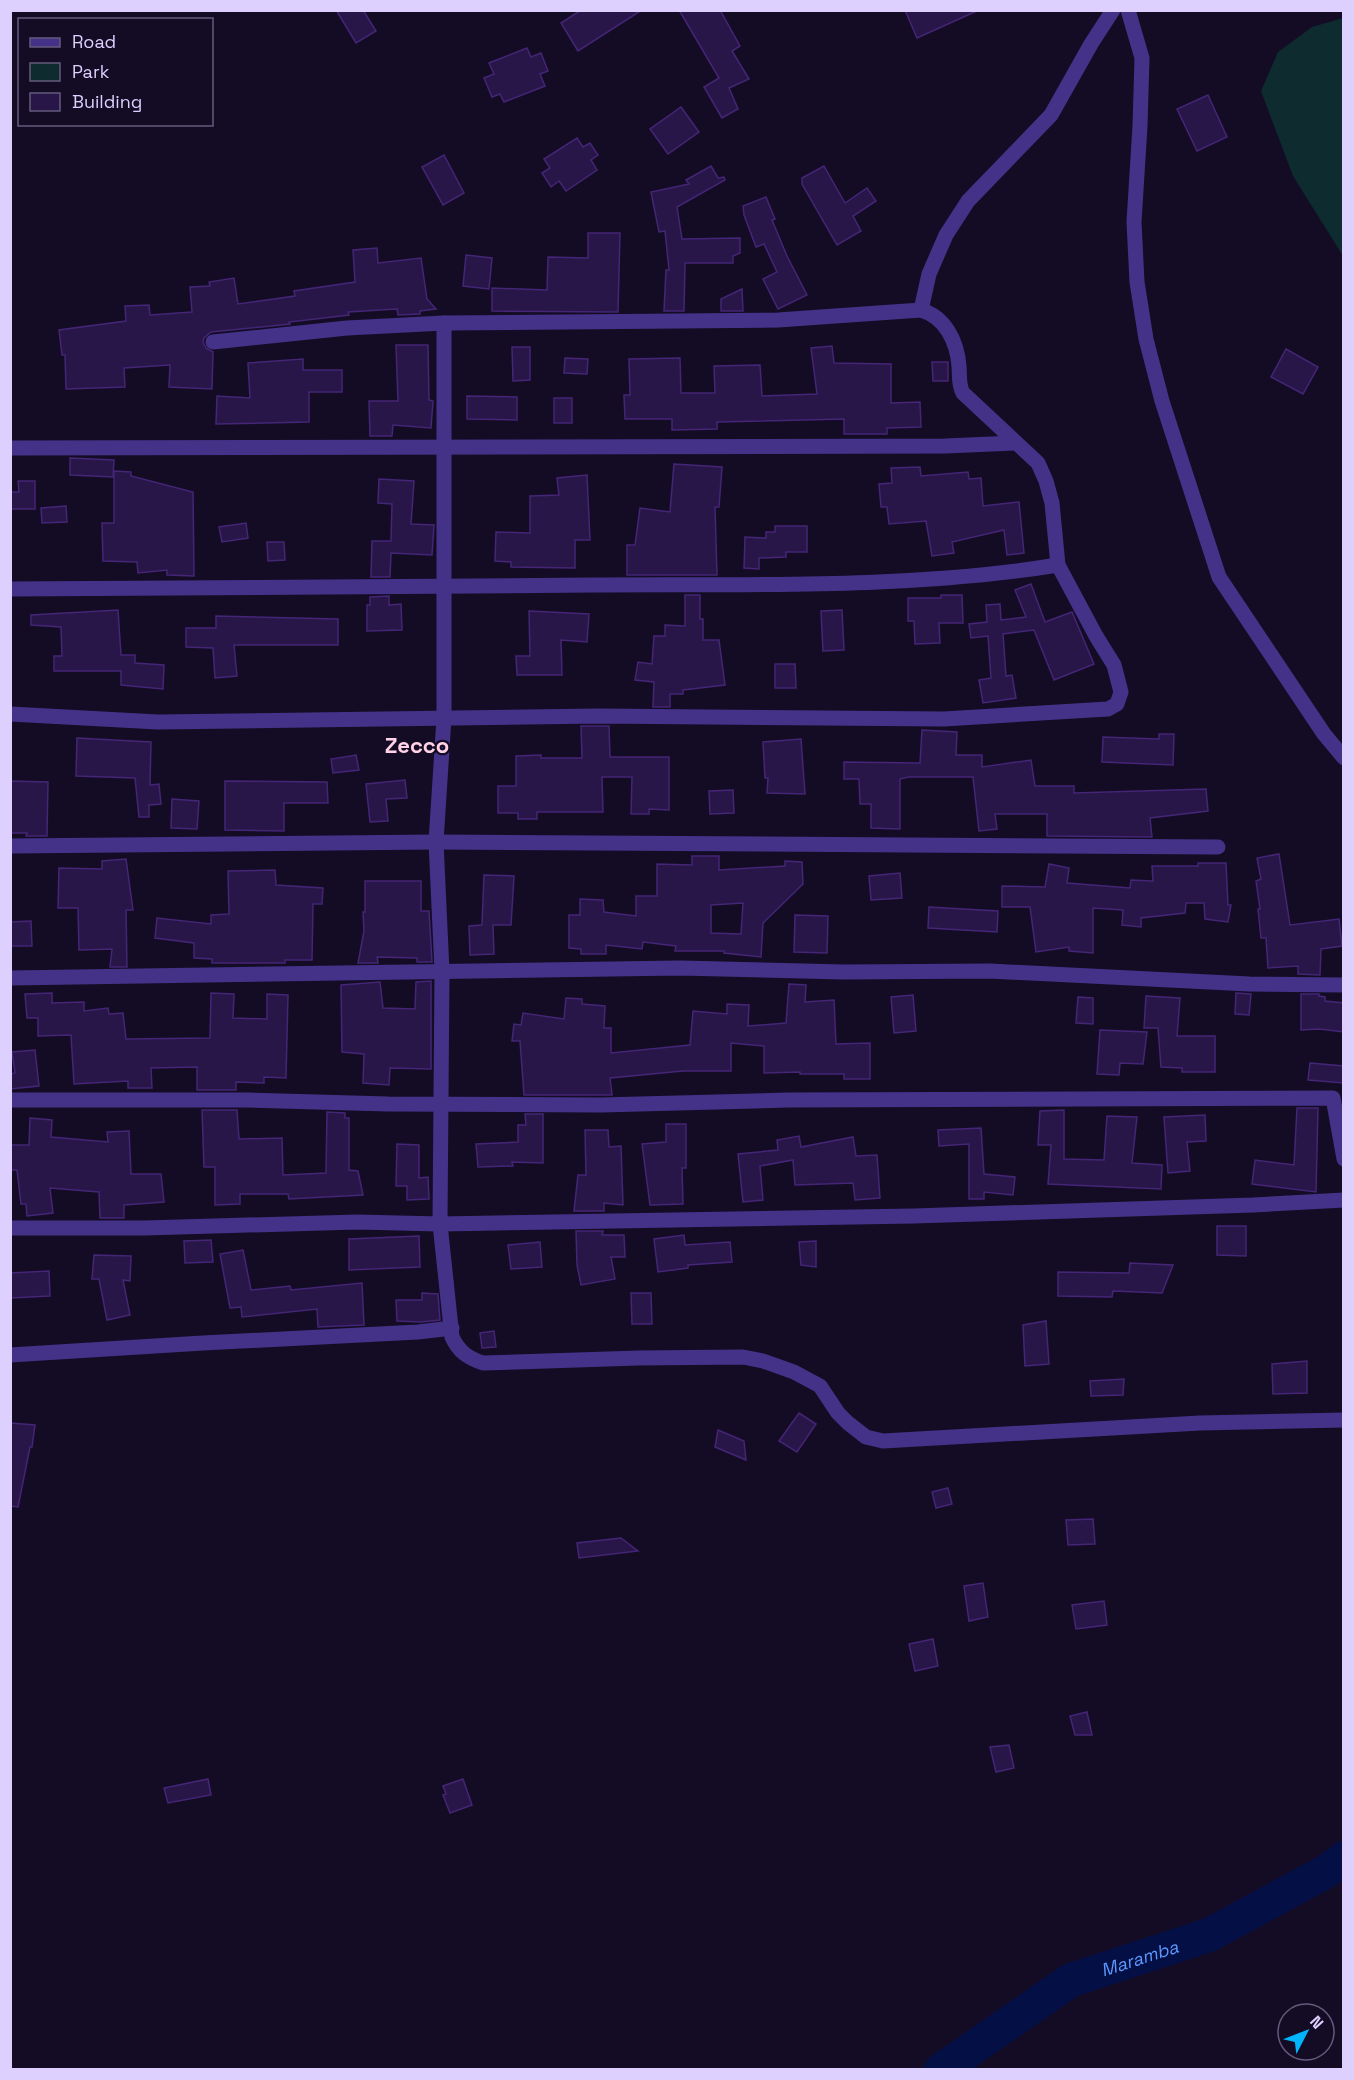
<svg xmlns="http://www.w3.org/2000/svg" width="1354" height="2080" font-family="'Space Grotesk',sans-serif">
	<rect width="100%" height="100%" fill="#140c25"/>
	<path fill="#0e2b2f" d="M1343,18h1l-1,238 -50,-80 -32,-85 17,-39 34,-25z"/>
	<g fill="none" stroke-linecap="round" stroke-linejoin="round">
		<path stroke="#041045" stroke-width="6" d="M1327,1871l17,4"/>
		<path stroke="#041045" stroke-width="34" id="s1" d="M941,2070l130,-90 138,-45 118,-64 17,-13"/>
	</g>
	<g fill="#291648" stroke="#442576" stroke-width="1.5" fill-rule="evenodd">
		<path d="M336,10h27l13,21 -20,12z"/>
		<path d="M581,10h61l-64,41 -17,-28z"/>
		<path d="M679,10h41l20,36 -8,5 17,28 -20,9 9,21 -16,9 -18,-31 15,-9z"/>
		<path d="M905,10h74l-62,28z"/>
		<path d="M527,48l4,9 10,-4 7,18 -8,3 5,12 -41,16 -4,-8 -8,3 -8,-19 10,-4 -5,-11z"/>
		<path d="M1208,95l19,42 -30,14 -20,-42z"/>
		<path d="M681,107l18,25 -31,22 -18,-25z"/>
		<path d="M577,138l6,9 7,-4 8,12 -7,5 6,10 -31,21 -7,-10 -8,6 -9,-14 8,-5 -6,-9z"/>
		<path d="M444,155l20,38 -21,12 -21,-38z"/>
		<path d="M711,166l7,12 6,-1 1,3 -48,27 5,32 58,-1v15l-7,3v7h-48l-1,48h-20l2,-41h3l-4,-39 -6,1 -8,-40 38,-8 -3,-4z"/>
		<path d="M824,166l21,37 22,-15 9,13 -23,15 8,15 -24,14 -35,-61v-6z"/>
		<path d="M766,197l9,22 -3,1 15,36 20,39 -29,14 -15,-30 14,-7 -13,-28 -8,3 -12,-32 -1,-9z"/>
		<path d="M588,233h32l-2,79 -126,-1v-23l55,2 1,-33 40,1z"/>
		<path d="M377,248l1,15 43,-5 6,41 9,10 -16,2v3l-22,1 -1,-6 -49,3 1,3 -60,7 1,2 -79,8 -7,6 -1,4 3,6 7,4 -1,37 -43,-2 1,-22 -46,3 1,19 -59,2 -1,-34h-3l-3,-25 67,-9 -1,-15 24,-1 1,10 42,-3 -2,-25 20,-1 -1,-4 25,-4 4,26 57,-8 -1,-5 61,-9 -2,-32z"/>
		<path d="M466,255l26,3 -3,31 -26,-3z"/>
		<path d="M742,289l1,22h-22v-12z"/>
		<path d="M396,345h32l1,55 4,1 -2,27 -38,-3 -1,11h-22l-1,-35h29z"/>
		<path d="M832,346l2,17 57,1v39l29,-1 1,25 -34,1v6h-43v-15l-127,3v7l-45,1v-11h-47l-1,-24h6l-1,-36 51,-1 1,35h34l-1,-27 46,-1 2,31 55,-2 -6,-46z"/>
		<path d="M512,347h18v33l-17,1z"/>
		<path d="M1286,349l32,18 -15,27 -32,-17z"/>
		<path d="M565,358l23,1 -1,15 -23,-1z"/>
		<path d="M303,359v11h39v22h-33v30l-93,2 1,-28 33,2 -2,-35z"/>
		<path d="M932,362h16v19h-15z"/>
		<path d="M467,396l50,1v23l-50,-1z"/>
		<rect x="554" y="398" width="18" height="25"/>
		<path d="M70,458l44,2 -1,17 -43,-2z"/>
		<path d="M674,464l48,3 -3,40h-4l2,68h-90v-30h8l5,-37 30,4z"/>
		<path d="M920,467l1,9 47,-4 1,7 12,-1 2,28 36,-4 5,51 -17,2 -3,-25 -52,12 2,11 -22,3 -6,-35 -37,3 -2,-17h-6l-2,-23 13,-1 -1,-15z"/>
		<path d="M114,471l17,1v4l62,16 1,84 -27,-1v-5l-29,3 -1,-11 -34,-1 -1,-38h12z"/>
		<path d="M587,475l3,65h-15v28l-64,-1v-5l-16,-1 1,-29 34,1v-37l29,-1 -2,-17z"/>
		<path d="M379,479l35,2 -3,43 23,1 -2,30 -41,-2 -1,24h-19l1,-36h19l1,-37 -14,-1z"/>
		<path d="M18,481h17v28h-25v-17h9z"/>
		<path d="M66,506l1,16 -25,1 -1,-15z"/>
		<path d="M246,523l2,15 -26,4 -3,-15z"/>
		<path d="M775,526h32v26h-21v5l-27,1v11l-15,-1 1,-31 21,1v-6h9z"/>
		<path d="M267,542h17l1,18 -17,1z"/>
		<path d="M1031,584l14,38 27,-10 22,52 -40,16 -20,-50 -31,4 3,42 6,-1 4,23 -33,5 -4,-23 12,-2 -3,-42 -17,2 -2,-14 18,-2 -1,-17 14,-1 1,16 25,-3 -11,-27z"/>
		<path d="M685,595h15v24h3v21h16l6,45 -42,5v4h-13v13h-17l1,-25 -19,-2 3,-18 14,2 2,-28h11v-11l20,1z"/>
		<path d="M941,595h21l1,28h-24l1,20 -25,1 -1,-23h-6v-23h33z"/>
		<path d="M389,596v9l12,-1 1,26 -35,1v-26h3v-8z"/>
		<path d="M118,610l3,45h14v8l29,2 -1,24 -42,-4v-14h-67v-15h8l-1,-29 -30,-2v-10z"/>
		<path d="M842,610l2,40 -21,1 -2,-40z"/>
		<path d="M529,611l60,3 -2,28 -26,-2 1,35h-45l-1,-19h14z"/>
		<path d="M216,616l122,3v26h-104l3,31 -22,2 -2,-30 -27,-1v-19h30z"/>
		<path d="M775,664h20l1,24h-21z"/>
		<path d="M581,726h28l1,31h59v53l-20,-1v5h-18l1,-37h-30l1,35h-66v7h-19v-6h-20v-27h18v-30l25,-1v3h41z"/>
		<path d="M922,730l35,2 -1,23h26v12l49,-7 4,26h39v7l132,-4 2,22 -58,7 2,19 -105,-1v-22h-52l2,15 -18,2 -6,-54h-65l-8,2v50l-29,-1v-24h-11l-1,-25h-15v-17l76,1z"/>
		<path d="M1159,734h15l-1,31 -71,-3 1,-25 56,2z"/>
		<path d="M77,738l74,4 -1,43 9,-1 2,20 -12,1v12h-10l-4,-39 -59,-2z"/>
		<path d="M801,739l4,55 -38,-1 1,-15h-3l-2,-36z"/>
		<path d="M356,755l3,15 -26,3 -2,-14z"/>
		<path d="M405,780l2,18 -21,1 2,22 -18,1 -4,-38z"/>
		<path d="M10,781l38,1 -1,54h-21l1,-3h-17z"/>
		<path d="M225,781l102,1 1,21h-44v28l-59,-1z"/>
		<path d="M733,790l1,23 -24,1 -1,-23z"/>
		<path d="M172,799l27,2 -2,28 -26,-1z"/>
		<path d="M1279,854l11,71 49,-6 3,27 -21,3 -1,26 -22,-1v-8l-30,2 -2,-30h-5l-3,-29h2l-4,-28 5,-2 -4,-21z"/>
		<path d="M692,856h27v14l66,-4v-5l17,1 1,22 -40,39 -2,34 -37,-4v-2h-49l1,-5 -33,-4 -1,7 -36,-4v9h-25v-5l-12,-1v-33h11v-16l23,1 1,12 32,4v-20h21v-32l35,1zM743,903l-2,31 -30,-1v-28z"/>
		<path d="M126,859l7,51h-7l1,57h-17l2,-18 -33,1 -1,-42h-20l1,-40 43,1v-8z"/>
		<path d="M1198,863h28l2,42h3l-3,17 -23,-3 -1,-16h-18l-1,10 -44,5v9l-19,-2 1,-15 -30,-2v45l-24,-2v-4l-33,5 -6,-45h-28v-21l43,1 4,-23 20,4 -2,15 63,5 1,-8 22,1 -1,-15h46z"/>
		<path d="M275,870l1,15 47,3 -1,16h-9l-1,56h-27v3h-73v-4l-18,-1v-15l-39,-5 2,-20 54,6v-9l18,-1 -1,-43z"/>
		<path d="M900,873l2,25 -31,2 -2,-24z"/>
		<path d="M484,875l30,1 -3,49h-18l1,29 -24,1 -1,-29 13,-1z"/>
		<path d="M365,881h56v30h8l3,51h-15v-4l-40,-1 1,6h-20l6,-32 -1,-19h2z"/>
		<path d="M929,907l69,4 -1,21 -69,-4z"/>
		<path d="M795,915l33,1 -1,37 -33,-1z"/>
		<path d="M31,921l1,25h-22v-24z"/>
		<path d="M431,981v88l-41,-1 -1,17 -26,-2 1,-29 -22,-2 -1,-67 39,-3 3,26 32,1 1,-27z"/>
		<path d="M789,984l17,1 -1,17 29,-2 2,44 34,-1v36h-26v-5h-44v-2l-36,1v-27l-33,-3v28h-48l-73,7 2,17h-88l-4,-54h-8l2,-17 7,1 2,-12 41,6 2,-21 16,1v5l23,2 -1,22h7v25l79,-8 3,-34 34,3v-10l22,1 -1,21 38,-3z"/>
		<path d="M52,993v10l32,-1v9l24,-3 1,6 14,-1 3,26 84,-1 1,-45 23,1 -1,24 34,1v-25l21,1 -2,83 -22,-1v6l-28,-1v8h-39v-23l-46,1 1,20h-24v-7l-54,3 -3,-49 -33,1v-18h-11l-2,-24z"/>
		<path d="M1236,993l15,1 -2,21 -14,-1z"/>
		<path d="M1301,994h18v2l6,1v4l19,2v29l-25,-3 -18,1z"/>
		<path d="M913,995l3,36 -22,2 -3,-36z"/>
		<path d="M1146,996l34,2 -3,38h38v36h-33v-4l-21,-1 -3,-39h-14z"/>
		<path d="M1078,997l15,1v26l-17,-1z"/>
		<path d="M1100,1030l47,2 -4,32 -23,-1 -1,12 -22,-1z"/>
		<path d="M35,1050l4,36 -29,3v-15l5,-1 -3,-21z"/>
		<path d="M1310,1063l34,3v17l-36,-3z"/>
		<path d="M1297,1108h21l-2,84 -64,-8 3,-24 39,5z"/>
		<path d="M202,1110h35l2,29 43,-1 1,37 43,-2 1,-61 18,1v5h4v52l9,1 5,24 -74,4 -1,-5h-48v10l-25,1v-38h-11z"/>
		<path d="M1064,1110v49l40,1 3,-44 30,1 -5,46 30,2 -1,24 -113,-5 3,-39h-13l2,-34z"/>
		<path d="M525,1114h18v49l-31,-1 1,4 -35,1 -2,-23 42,-2v-17h8z"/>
		<path d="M1205,1115l1,26 -19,1 3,29 -22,2 -4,-56z"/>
		<path d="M30,1118l22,2 -1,17 57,5 -1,-10 22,-1 2,43h30l3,28 -40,3v13h-24l-1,-26 -49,-4 3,25 -26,3 -1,-12h-5l-4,-34h-7v-25h19z"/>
		<path d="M666,1124h20v44h-4l1,36 -33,1 -8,-61 24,-2z"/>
		<path d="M981,1128l3,46 31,3 -2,18 -29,-3v7h-15v-55l-30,2 -1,-16z"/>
		<path d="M585,1130h23l1,17 12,-1 2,59 -19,-2v8h-30l4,-36h8z"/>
		<path d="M799,1136l2,11 52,-10 3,19 21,-1 3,43 -25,2 -2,-17 -58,2 -2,-25 -33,6 3,34 -20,2 -5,-48 40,-4 -1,-10z"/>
		<path d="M397,1144l22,1v33l9,-1 1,22 -22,1v-14h-11z"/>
		<path d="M1217,1226h29v30l-29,-1z"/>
		<path d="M576,1231h27l-1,4h22l1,22h-14l4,22 -34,6 -4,-20z"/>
		<path d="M684,1235l1,10 45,-3 2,20 -44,3v3l-30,4 -4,-33z"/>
		<path d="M419,1236l1,31 -71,3v-31z"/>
		<path d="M211,1240l2,22 -28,1 -1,-22z"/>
		<path d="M816,1241v26l-15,-2 -2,-23z"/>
		<path d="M540,1242l2,25 -31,2 -3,-24z"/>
		<path d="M243,1250l8,40 39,-4 1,4 71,-7 2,42 -46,2 -1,-18 -75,8 -1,-10 -11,1 -10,-54z"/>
		<path d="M94,1255l37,1 -1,25 -7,-1 7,35 -23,5 -8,-41h-7z"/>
		<path d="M1130,1263l43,2 -11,28 -49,-2 -1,6 -54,-1v-24l71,1z"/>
		<path d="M49,1271l1,25 -40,2v-25z"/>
		<path d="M422,1293l16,1 2,26 -19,2 -24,-1 -1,-21h26z"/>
		<path d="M631,1293h20l1,31h-20z"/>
		<path d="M1046,1321l3,43 -24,2 -2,-41z"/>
		<path d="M494,1331l2,16 -14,1 -2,-15z"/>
		<path d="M1307,1361v32l-34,1 -1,-30z"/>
		<path d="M1124,1379l-1,16 -32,1 -1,-15z"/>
		<path d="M799,1413l17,11 -19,28 -18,-11z"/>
		<path d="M10,1423l25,2 -3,22h-2l-12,60 -8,-1z"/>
		<path d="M718,1430l26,11 2,19 -31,-13z"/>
		<path d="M948,1488l4,16 -16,4 -4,-16z"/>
		<path d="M1093,1519l2,25 -27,1 -2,-25z"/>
		<path d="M621,1538l17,13 -59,7 -2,-15z"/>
		<path d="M983,1583l5,34 -19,4 -5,-35z"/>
		<path d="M1104,1601l3,24 -31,4 -4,-24z"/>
		<path d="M933,1639l5,27 -23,5 -6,-27z"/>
		<path d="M1087,1712l5,23h-17l-5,-19z"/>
		<path d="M1009,1745l5,23 -18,4 -6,-25z"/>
		<path d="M208,1779l3,16 -43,8 -4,-15z"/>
		<path d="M463,1779l9,26 -22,8 -7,-18 3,-1 -3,-8z"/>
	</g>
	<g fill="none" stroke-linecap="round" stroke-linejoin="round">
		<g stroke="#443289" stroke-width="15">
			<path d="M1128,10l14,48 -2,68 -6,96 3,60 9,57 16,62 57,176 105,157 20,24"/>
			<path d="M921,310l8,-36 17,-39 22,-34 83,-86 40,-71 22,-34"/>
			<path d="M444,323v395l-8,124 6,129 -2,253 12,113c7,15 16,21 31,26l155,-5 105,-1 20,4 31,11 26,14 18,27 10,10 18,14 17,4 317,-18 144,-3"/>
			<path d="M10,448l935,-2 70,-3"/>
			<path d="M10,589c196,0 390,-3 585,-4 152,-1 314,4 463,-20"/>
			<path d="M10,714l148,8 440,-6 346,3 164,-10 9,-5 4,-12 -7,-27 -18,-29 -38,-71 -6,-62 -6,-22 -8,-18 -75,-70c-5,-9 -3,-17 -4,-27 -2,-25 -14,-49 -38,-56l-143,10 -334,3 -97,5 -134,14"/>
			<path d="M10,846l426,-4 782,5"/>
			<path d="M10,978l670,-10 164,4 146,-1 259,13 95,1"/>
			<path d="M10,1100h239l139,4 213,1 187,-5 545,-2 11,61"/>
			<path d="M10,1228h135l212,-6 83,2 474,-8 339,-11 91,-5"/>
			<path d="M10,1355l193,-12 215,-11 34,-4"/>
		</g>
	</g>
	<g text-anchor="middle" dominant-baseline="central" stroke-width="4.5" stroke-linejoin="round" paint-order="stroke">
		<g font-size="18" font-style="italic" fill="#5e98ff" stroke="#140c25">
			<text stroke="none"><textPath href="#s1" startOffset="230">Maramba</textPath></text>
		</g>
		<g font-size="22" font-weight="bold" fill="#ffd2e6" stroke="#140c25">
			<text x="417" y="745">Zecco</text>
		</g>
	</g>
	<rect width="1354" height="2080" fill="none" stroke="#ddd0ff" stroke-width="24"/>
	<rect x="18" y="18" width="195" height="108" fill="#140c25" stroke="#645a7c" stroke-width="1.5"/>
	<rect x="30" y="38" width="30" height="9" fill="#443289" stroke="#645a7c" stroke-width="1.5"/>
	<text x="72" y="48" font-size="18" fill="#ddd0ff">Road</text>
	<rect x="30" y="63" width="30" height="18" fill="#0e2b2f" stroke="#645a7c" stroke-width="1.5"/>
	<text x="72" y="78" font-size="18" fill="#ddd0ff">Park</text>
	<rect x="30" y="93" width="30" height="18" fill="#291648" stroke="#645a7c" stroke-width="1.5"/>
	<text x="72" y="108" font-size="18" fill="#ddd0ff">Building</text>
	<g transform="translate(1306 2032) rotate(48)"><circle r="28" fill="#140c25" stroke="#645a7c" stroke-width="1.5"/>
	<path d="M0-4.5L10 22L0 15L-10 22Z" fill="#00b5fb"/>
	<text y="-9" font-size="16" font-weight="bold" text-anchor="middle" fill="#ddd0ff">N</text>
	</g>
</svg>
